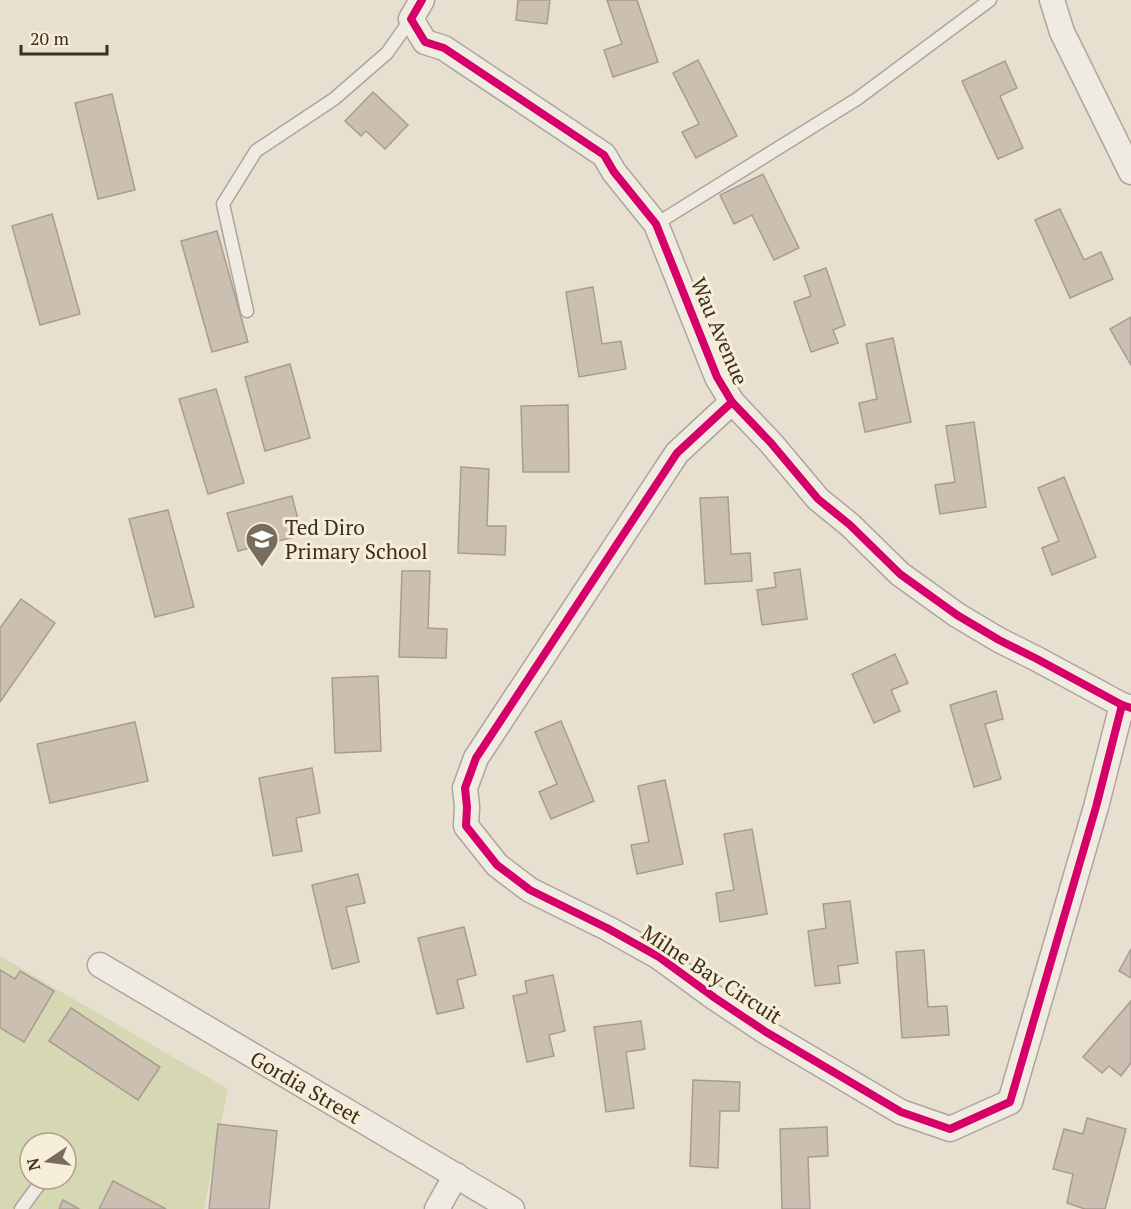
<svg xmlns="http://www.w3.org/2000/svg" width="1131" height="1209" font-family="'PT Serif',serif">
	<rect width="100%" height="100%" fill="#e7e0d1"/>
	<path fill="#d6d7b3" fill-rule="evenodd" d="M0,956l228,133 -24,120h-204zM30,1143h36v36h-36z"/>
	<g fill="#cbbfb2" stroke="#a89c90" stroke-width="1.5">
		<path d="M518,0h32l-3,24 -31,-4z"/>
		<path d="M607,0h30l21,62 -45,15 -9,-27 18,-6z"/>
		<path d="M698,60l39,76 -41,22 -14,-26 17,-8 -26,-51z"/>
		<path d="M1005,61l12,27 -17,8 23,52 -25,11 -36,-78z"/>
		<path d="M373,92l35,33 -23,24 -19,-18 -5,5 -16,-15z"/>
		<path d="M112,94l23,96 -37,9 -23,-96z"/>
		<path d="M763,174l36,74 -25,12 -22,-45 -18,9 -14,-29z"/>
		<path d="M1060,209l24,51 17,-8 12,27 -43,19 -35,-78z"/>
		<path d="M52,214l28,100 -40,11 -28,-99z"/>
		<path d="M217,231l31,111 -36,10 -31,-111z"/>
		<path d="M826,268l19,57 -12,5 5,13 -27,9 -17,-50 17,-6 -7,-20z"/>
		<path d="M593,287l9,57 19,-3 5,28 -47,8 -13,-85z"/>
		<path d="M1131,317v48l-21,-36z"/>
		<path d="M893,338l18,84 -46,10 -6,-29 18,-4 -11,-55z"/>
		<path d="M290,364l20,74 -45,13 -20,-74z"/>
		<path d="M216,389l28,94 -36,11 -29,-95z"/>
		<path d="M568,405l1,67h-46l-2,-66z"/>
		<path d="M974,422l12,85 -46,7 -5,-29 20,-3 -9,-56z"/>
		<path d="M461,467l28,2 -2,57h19l-1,29 -47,-2z"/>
		<path d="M1064,477l32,80 -44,18 -10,-27 17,-7 -21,-53z"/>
		<path d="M292,496l10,39 -64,16 -11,-38z"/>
		<path d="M728,497l3,57 19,-1 2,28 -47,3 -5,-86z"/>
		<path d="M168,510l26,97 -39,10 -26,-98z"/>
		<path d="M800,569l7,50 -45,6 -5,-35 19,-3 -2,-14z"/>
		<path d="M402,571h28l-2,57 19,1 -1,29 -47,-1z"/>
		<path d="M21,599l34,24 -55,79v-74z"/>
		<path d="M895,654l13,29 -17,7 9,21 -26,12 -22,-49z"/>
		<path d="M378,676l3,75 -46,2 -3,-75z"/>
		<path d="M996,691l7,28 -18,5 16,55 -27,8 -24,-82z"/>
		<path d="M561,721l33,80 -43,18 -12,-27 18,-8 -22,-52z"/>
		<path d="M135,722l13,59 -98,22 -13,-59z"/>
		<path d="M312,768l8,45 -24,5 6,33 -29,5 -14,-78z"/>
		<path d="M665,780l18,84 -46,10 -6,-29 18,-3 -11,-56z"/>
		<path d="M752,829l15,85 -47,8 -4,-29 18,-3 -10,-56z"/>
		<path d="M358,874l7,29 -19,4 13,55 -27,7 -20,-84z"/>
		<path d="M850,901l8,62 -20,3 2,17 -25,3 -7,-55 18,-3 -3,-24z"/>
		<path d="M464,927l12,48 -19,5 7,28 -27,6 -19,-76z"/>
		<path d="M1131,949v29l-12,-7z"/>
		<path d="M924,950l4,57 19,-1 2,29 -47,3 -6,-86z"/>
		<path d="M0,970l15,9 5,-8 34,20 -30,51 -24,-14z"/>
		<path d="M553,975l12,56 -16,4 5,21 -27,6 -14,-66 14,-3 -2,-12z"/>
		<path d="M1131,1001v62l-10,13 -12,-10 -7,7 -19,-16z"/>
		<path d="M71,1008l89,59 -22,33 -89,-59z"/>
		<path d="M641,1021l4,28 -19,3 8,56 -28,4 -12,-85z"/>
		<path d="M693,1080l47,2 -1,29h-19l-2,57 -28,-2z"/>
		<path d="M1087,1118l39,11 -21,80h-20l-18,-6 6,-29 -20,-5 11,-40 19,5z"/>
		<path d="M218,1124l59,7 -8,78h-60z"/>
		<path d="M827,1127l1,29 -20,1 2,52h-28l-2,-80z"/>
		<path d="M113,1181l53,28h-67z"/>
		<path d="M63,1200l16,9h-20z"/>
	</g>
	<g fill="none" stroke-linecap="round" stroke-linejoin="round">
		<g stroke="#ada599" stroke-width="15">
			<g id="lane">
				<path d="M656,224l201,-125 133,-99"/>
				<path d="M247,311l-24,-107 33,-53 78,-52 53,-46 24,-34"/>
				<path d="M21,1209l22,-30"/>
			</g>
		</g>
		<g stroke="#ada599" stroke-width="27">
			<g id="street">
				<path d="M422,0l-11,19 14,23 19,6 160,107 10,17 42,52 61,153 15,25 39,41 47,56 32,26 50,49 57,41 42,25 38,19 85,46 9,3"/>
				<path d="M1052,0l10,32 69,140"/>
				<path d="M732,402l-55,51 -201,305 -11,30 2,19 -1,19 31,39 33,25 77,38 52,29 56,41 51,34 135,80 49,17 60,-27 86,-295 26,-102"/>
				<path d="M100,965l412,244"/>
				<path d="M437,1209l19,-34"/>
			</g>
		</g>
		<use href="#lane" stroke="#efebe3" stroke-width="12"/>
		<use href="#street" stroke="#efebe3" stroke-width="24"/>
		<g stroke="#f7eed8" stroke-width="11">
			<g id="cycleway">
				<path d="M422,0l-11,19 14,23 19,6 160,107 10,17 42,52 61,153 15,25 39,41 47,56 32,26 50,49 57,41 42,25 38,19 85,46 9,3"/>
				<path d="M732,402l-55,51 -201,305 -11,30 2,19 -1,19 31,39 33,25 77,38 52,29 56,41 51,34 135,80 49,17 60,-27 86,-295 26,-102"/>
			</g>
		</g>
		<use href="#cycleway" stroke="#d6006c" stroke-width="8"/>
	</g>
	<defs>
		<g id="school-pin" transform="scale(1.725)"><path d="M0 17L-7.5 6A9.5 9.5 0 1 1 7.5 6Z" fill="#786c5e" stroke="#f7eed8"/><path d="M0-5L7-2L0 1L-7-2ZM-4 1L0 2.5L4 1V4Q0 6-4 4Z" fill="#fff"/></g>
	</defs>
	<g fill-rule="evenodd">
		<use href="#school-pin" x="262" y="539"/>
	</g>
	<g text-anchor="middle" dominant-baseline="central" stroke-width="6" stroke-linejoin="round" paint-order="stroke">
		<g font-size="21" fill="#3d2e20" stroke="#f7eed8">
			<text transform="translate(720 331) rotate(67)">Wau Avenue</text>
			<text transform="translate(712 974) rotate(33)">Milne Bay Circuit</text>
			<text transform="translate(306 1087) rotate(30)">Gordia Street</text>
		</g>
		<g font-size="21" fill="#3d2e20" stroke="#f7eed8" text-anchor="start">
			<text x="285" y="527">Ted Diro<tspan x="285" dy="24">Primary School</tspan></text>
		</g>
	</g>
	<g transform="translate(48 1161) rotate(257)"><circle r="28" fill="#f7eed8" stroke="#ada18e" stroke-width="1.5"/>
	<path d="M0-4.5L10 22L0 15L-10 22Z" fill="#786c5e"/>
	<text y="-9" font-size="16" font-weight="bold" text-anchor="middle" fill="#3d2e20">N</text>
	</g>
	<path d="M21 45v9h86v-9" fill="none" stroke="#3d2e20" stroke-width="3"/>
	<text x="30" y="45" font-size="18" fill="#3d2e20" stroke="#f7eed8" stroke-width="4.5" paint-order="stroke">20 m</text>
</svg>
